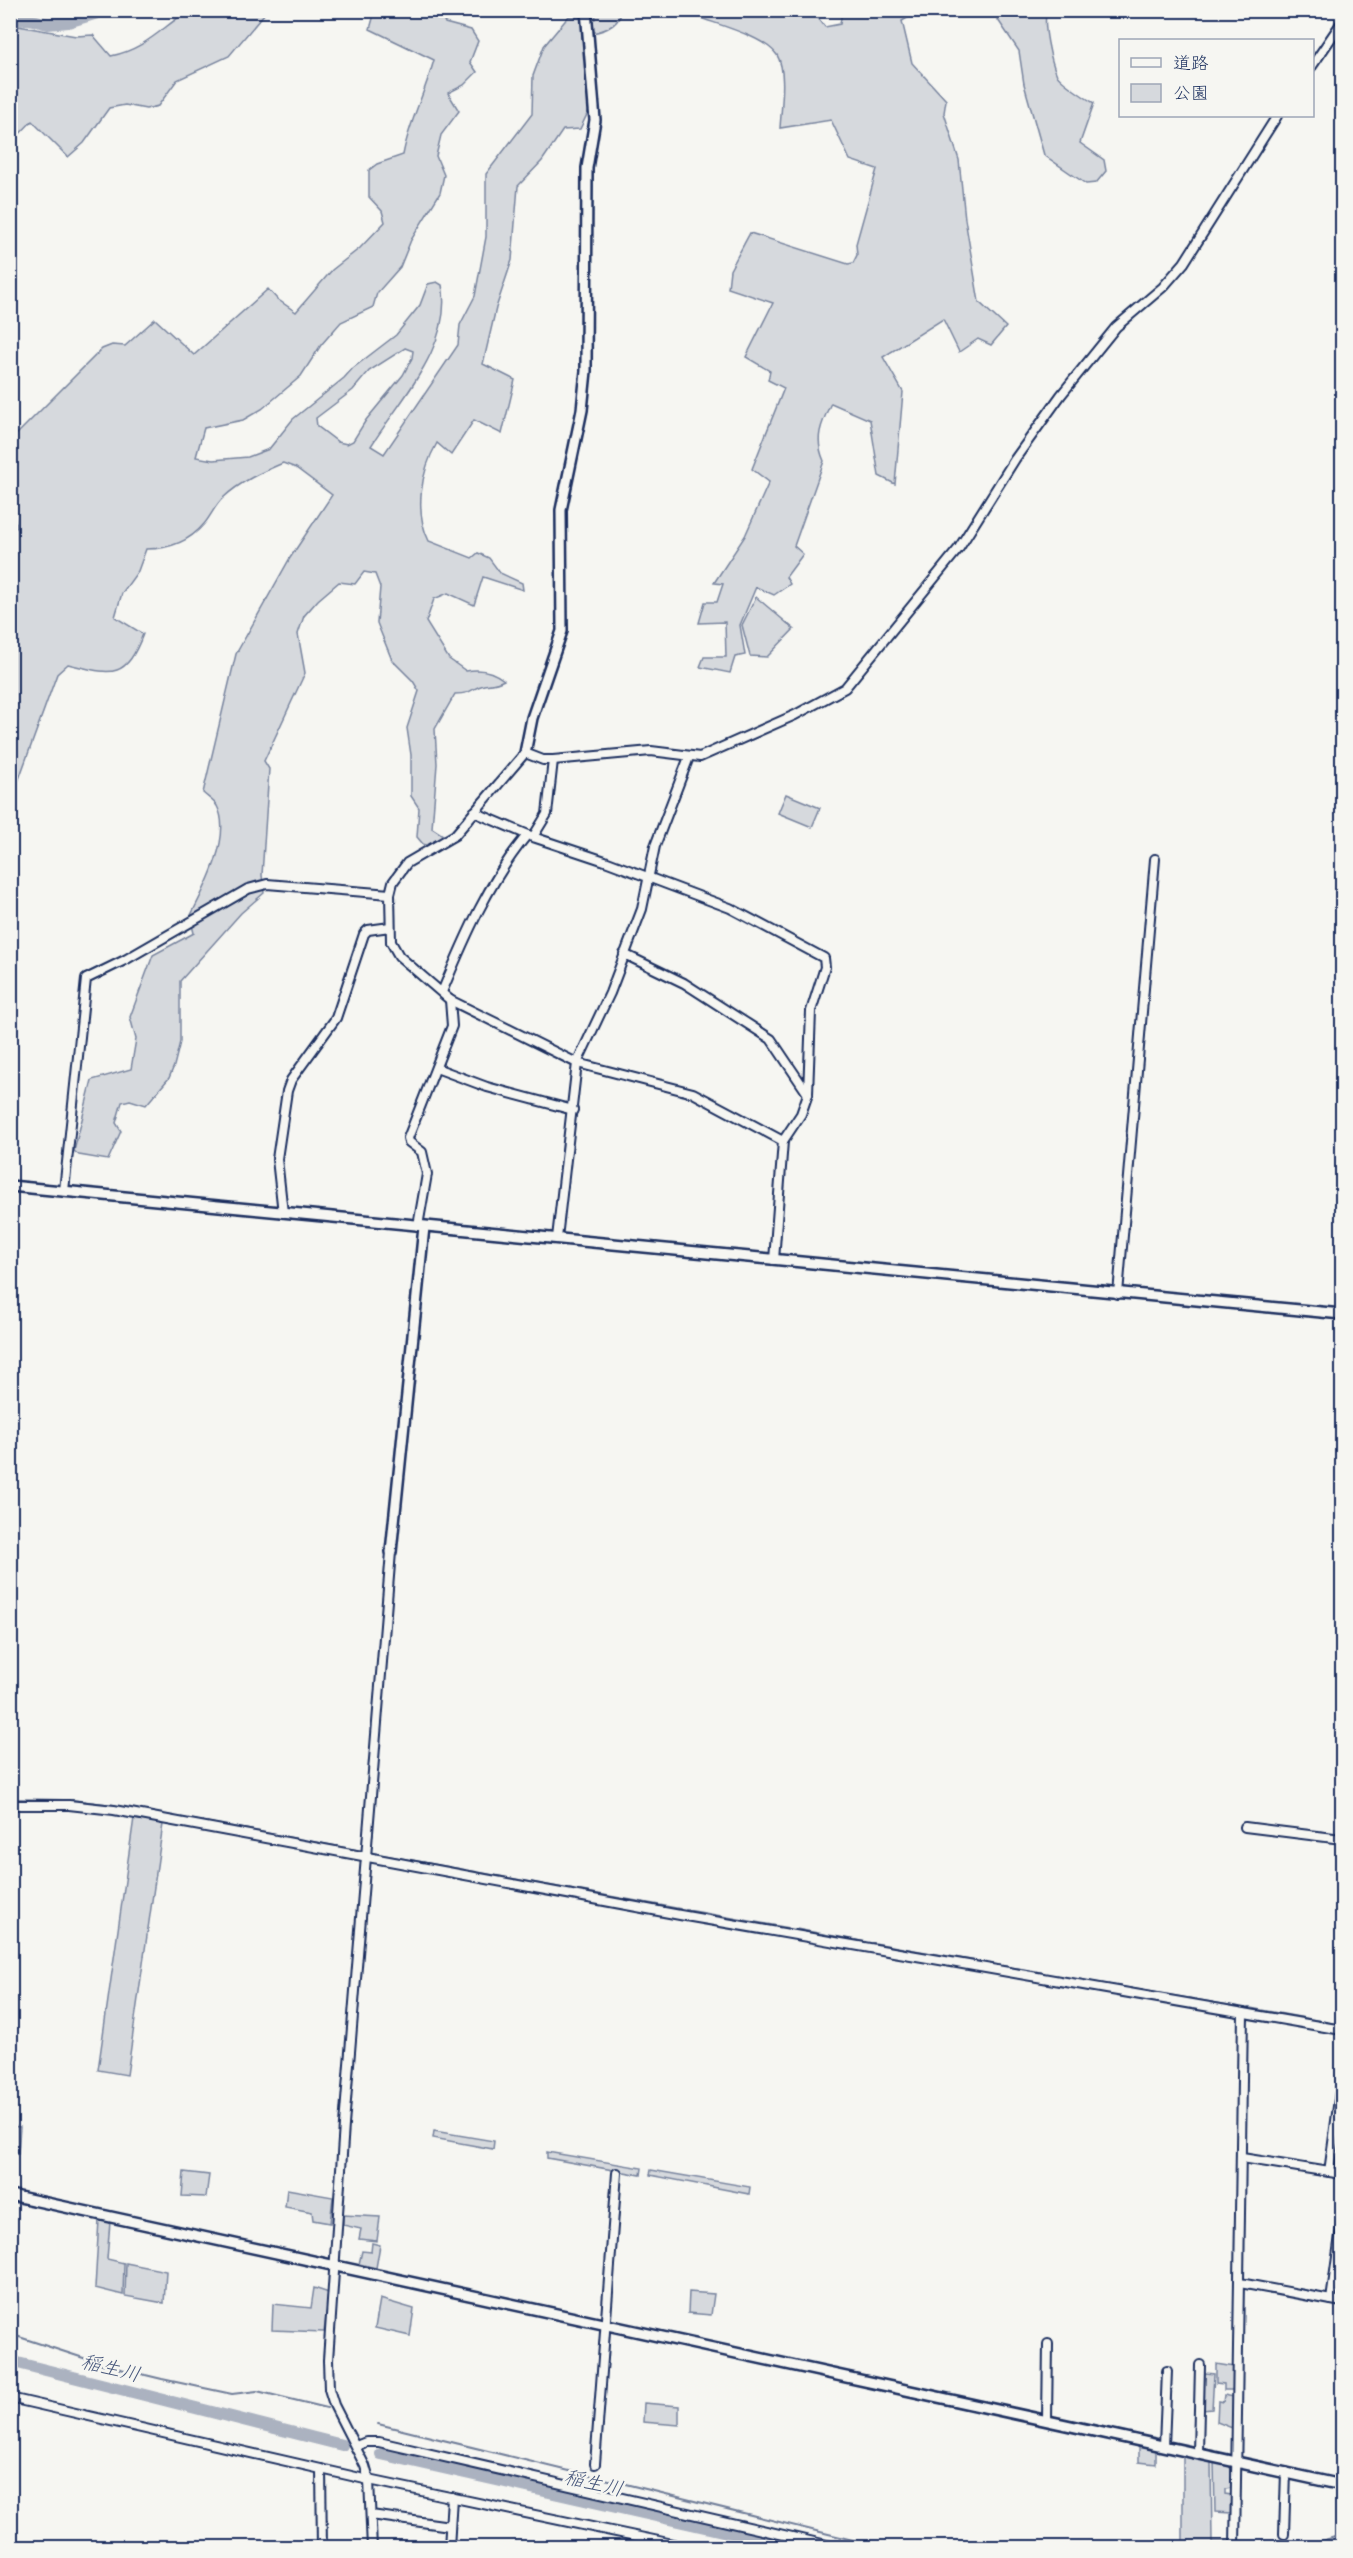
<svg xmlns="http://www.w3.org/2000/svg" width="1353" height="2558" font-family="'Patrick Hand','Klee One',sans-serif">
	<rect width="100%" height="100%" fill="#f6f6f2"/>
	<filter id="ink" filterUnits="userSpaceOnUse"><feTurbulence type="fractalNoise" baseFrequency=".0167" numOctaves="2"/><feDisplacementMap in="SourceGraphic" scale="12" xChannelSelector="R" yChannelSelector="G"/><feConvolveMatrix kernelMatrix="1 2 1 2 8 2 1 2 1" color-interpolation-filters="sRGB"/></filter>
	<g filter="url(#ink)">
		<g fill="#d6d9dd" stroke="#78849e" stroke-width="1.5" fill-rule="evenodd">
			<path d="M188,11h85l-8,2 -36,43 -52,24 -19,26 -12,3 -21,-4 -16,3 -25,35 -16,14 -36,-36 -21,22v-116l7,-1 58,10 17,-1 18,21c34,-7 49,-27 77,-45z"/>
			<path d="M375,11h65l5,12 26,7 7,11 -8,21 7,10 -13,13 -16,8 11,18 -18,24 -5,21 8,19 -4,18 -29,47 -11,27 -23,26 -4,14 -32,15 -20,23 -20,31 -39,33 -19,11 -39,8 -8,29 17,3 35,-3 21,-8 24,-30 51,-41 9,-10 43,-33 24,-30 8,-21 9,-2 5,3c12,59 -42,115 -71,161l13,8 74,-109 2,-20 15,-29 11,-59v-63l46,-60 1,-38 11,-30 25,-30 26,3 2,-8h25c-5,19 -24,21 -40,24l8,73 -10,21 -17,1 -21,31 -24,25 -6,74 -16,48 -13,56 32,16 -13,54 -28,-14 -23,35 -14,-12c-16,28 -23,69 -8,98l43,17 6,-5 11,5 11,15 22,10 1,7 -40,-13 -9,28 -26,-12 -14,6 -8,23 23,37 17,12c15,-3 27,0 38,9 -7,4 -12,4 -20,5 -13,3 -11,9 -29,9l-20,35 2,35 -5,64 11,7 -2,4 -12,7 -6,-2 -6,-7 2,-29 -8,-12v-41l-4,-27 12,-37 -6,-10 -21,-21 -15,-37 3,-36 -5,-13 -11,-2 -9,12 -16,-2 -21,18 -14,16 -6,18 7,39 -41,88 5,8 -7,106 2,18 -23,20 -61,68v61l-6,24 -5,12 -23,27 -16,-5 -8,2 -6,21 5,8 -13,29 -29,-5 -5,-4 18,-71 39,-11 5,-30 -6,-22 23,-62 41,-22 -4,-16c14,-27 43,-81 27,-111 -3,-5 -10,-9 -14,-13l33,-139 54,-96 42,-63 -36,-27 -13,-5c-21,9 -42,18 -60,35 -8,7 -12,18 -19,26 -15,18 -35,25 -58,25l-8,22 -16,22 -7,24 28,17c-18,48 -33,40 -75,30l-11,10 -46,127 -1,-268 7,-6 -6,-22v-65l91,-91 10,-4 13,1 30,-27 39,36 74,-66 9,10 19,13 36,-42 28,-22 25,-26 -3,-11 -13,-14v-27l8,-6 26,-9c6,-33 22,-62 31,-95l-64,-31zM405,348l8,3 -1,7 -9,17 -37,45 -13,21 -6,3 -9,-2 -21,-16 -1,-8 37,-28 16,-19z"/>
			<path d="M699,11h114l12,16 15,-3 2,-13h78l-18,10 10,42 34,37 -2,13 15,47 6,59 14,83 27,25 -15,18 -13,-6 -19,13 -16,-33 -60,38 20,35 -8,92 -16,-8 -9,-56 -39,-17c-10,21 -17,36 -7,58l-30,85 9,8 -17,23 4,7 -16,11 -18,-8 -16,38 5,30 -10,2 -5,16 -30,-6 4,-10h22l-1,-35 -26,1 6,-21h12l6,-18 -9,-1 31,-47 24,-54 -17,-13 32,-81 -16,-8 2,-9 -24,-14 27,-54 -45,-15 2,-18 20,-37 98,31 5,-1 4,-8 -1,-11 21,-75 -27,-9 -19,-40 -51,8c1,-18 7,-57 -3,-73 -12,-18 -58,-30 -79,-38z"/>
			<path d="M992,11h55c-5,12 4,51 10,64 3,6 30,24 37,28l-14,40 24,17 2,11 -10,12 -10,1 -42,-29 -20,-71 -5,-33z"/>
			<path d="M756,597l38,32 -27,28 -17,-1 -8,-31z"/>
			<path d="M786,794l34,14 -8,19 -34,-14z"/>
			<path d="M134,1818l29,6 -36,251 -29,-5z"/>
			<path d="M11,2126l9,1 -2,27 -7,-1z"/>
			<path d="M434,2131l60,10 -1,8 -60,-11z"/>
			<path d="M547,2152l95,16 -1,7 -94,-17z"/>
			<path d="M651,2170l99,17 -1,7 -99,-19z"/>
			<path d="M184,2172l25,3 -3,22 -24,-1z"/>
			<path d="M287,2189l46,8 -3,26 -17,-3 -1,-8 -27,-5z"/>
			<path d="M343,2215l37,2 -3,24 -18,-2 2,-10 -18,-4z"/>
			<path d="M99,2220l11,2 -3,37 17,4 -1,32 -28,-7z"/>
			<path d="M372,2243l8,2 -4,23 -17,-4 3,-13 9,1z"/>
			<path d="M126,2263l40,8 -2,32 -39,-7z"/>
			<path d="M314,2288l15,5 -5,39 -52,-2 1,-26 38,4z"/>
			<path d="M689,2292l25,2 -3,21 -23,-2z"/>
			<path d="M380,2299l34,10 -4,27 -35,-8z"/>
			<path d="M1216,2364l18,3v23h-10v-6l-8,-1z"/>
			<path d="M1205,2373l9,1 -2,35 -10,1z"/>
			<path d="M1224,2395l10,2 -2,31 -15,-6 1,-21 5,1z"/>
			<path d="M644,2403l35,3v19l-36,-3z"/>
			<path d="M1139,2446l17,4v14l-17,-2z"/>
			<path d="M1183,2456l28,6 1,80h16l1,5h-46z"/>
			<path d="M1214,2462l15,4 2,3 1,19 -7,1v5l6,1v18l-16,-1z"/>
		</g>
		<g fill="none" stroke-linecap="round" stroke-linejoin="round">
			<g stroke="#717e99" stroke-width="2">
				<path d="M10,1799l54,1"/>
				<path d="M72,1800l42,5"/>
				<path d="M121,1807l100,18"/>
				<path d="M228,1826l134,25"/>
				<path d="M372,1853l93,17"/>
				<path d="M471,1871l102,19"/>
				<path d="M580,1891l100,18"/>
				<path d="M686,1910l102,18"/>
				<path d="M795,1929l70,13"/>
				<path d="M873,1943l171,30"/>
				<path d="M1052,1975l187,32"/>
				<path d="M1249,2008l93,17"/>
				<path d="M10,2334l98,32 54,13 70,15 25,-3 70,17"/>
				<path d="M378,2424l216,53"/>
				<path d="M605,2479l256,63"/>
				<path d="M869,2543l17,5"/>
				<path d="M1297,2548l45,-13"/>
			</g>
			<g stroke="#abb2c0" stroke-width="12">
				<path d="M10,21l19,-2 19,5 20,-2 39,-12"/>
				<path d="M10,2361l332,84"/>
				<path d="M381,2454l417,94"/>
			</g>
			<g stroke="#1b2f5e" stroke-width="12">
				<g id="minor">
					<path d="M1312,66l30,-44"/>
					<path d="M474,812l59,25 72,24 125,47 94,50 1,9 -14,44 -3,83 -7,20 -18,27 -9,119"/>
					<path d="M533,837l14,-23 6,-54"/>
					<path d="M624,954l60,29 87,56 37,55"/>
					<path d="M442,992c23,-55 47,-111 85,-157"/>
					<path d="M436,1068l51,19 86,23"/>
					<path d="M783,1141l-90,-48 -116,-30 -127,-63 -51,-44 -8,-14 -1,-48 3,-12 14,-19 48,-28 70,-82 18,7h10l98,-9 49,6 95,-42 50,-27 114,-140 56,-89 46,-64 55,-68 47,-40 21,-24 93,-147"/>
					<path d="M64,1191l22,-212 39,-19 123,-71 19,-5 123,10"/>
					<path d="M283,1213l-6,-54 10,-68 4,-11 45,-62 28,-84 4,-4 22,-3"/>
					<path d="M418,1226l9,-52 -5,-22 -13,-10 -1,-4 44,-112 -2,-26"/>
					<path d="M557,1238l20,-175 33,-70 32,-84 13,-63 34,-89"/>
					<path d="M1118,1294l37,-435"/>
					<path d="M10,1805h59l45,5 566,105 662,115"/>
					<path d="M1245,1827l97,12"/>
					<path d="M1242,2158l100,16"/>
					<path d="M1329,2172l13,-95"/>
					<path d="M1240,2283l102,19"/>
					<path d="M1331,2300l11,-79"/>
					<path d="M10,2398l359,82 323,68"/>
					<path d="M1047,2420l1,-76"/>
					<path d="M356,2446l10,-4h13l461,106"/>
					<path d="M1164,2446l3,-75"/>
					<path d="M1198,2453l2,-88"/>
					<path d="M595,2464l22,-291"/>
					<path d="M321,2469l1,79"/>
					<path d="M371,2515l79,11"/>
					<path d="M1284,2534l2,-62"/>
					<path d="M372,2548l-3,-68 -4,-14 -31,-61 -5,-16 -1,-29 16,-235 47,-573"/>
					<path d="M449,2548l3,-51"/>
					<path d="M1235,2548l8,-535"/>
				</g>
			</g>
			<g stroke="#1b2f5e" stroke-width="14">
				<g id="tertiary">
					<path d="M525,753l7,-35 30,-87 -1,-121 21,-100 4,-39 1,-203 8,-48 -9,-110"/>
					<path d="M10,1186l1332,128"/>
					<path d="M391,1552l33,-325"/>
					<path d="M10,2195l1332,290"/>
				</g>
			</g>
			<use href="#minor" stroke="#f6f6f2" stroke-width="8"/>
			<use href="#tertiary" stroke="#f6f6f2" stroke-width="9"/>
		</g>
	</g>
	<g text-anchor="middle" dominant-baseline="central" stroke-width="5" stroke-linejoin="round" paint-order="stroke">
		<g font-size="20" font-style="italic" fill="#46567b" stroke="#f6f6f2">
			<text transform="translate(111 2367) rotate(14)">稲生川</text>
			<text transform="translate(594 2482) rotate(13)">稲生川</text>
		</g>
	</g>
	<rect width="1353" height="2558" fill="none" stroke="#f6f6f2" stroke-width="36"/>
	<rect x="18" y="18" width="1317" height="2522" fill="none" stroke="#1b2f5e" stroke-width="2" filter="url(#ink)"/>
	<rect x="1119" y="39" width="195" height="78" fill="#f6f6f2" stroke="#9ea6b7" stroke-width="1.5"/>
	<rect x="1131" y="58" width="30" height="9" fill="#f6f6f2" stroke="#9ea6b7" stroke-width="1.5"/>
	<text x="1173" y="69" font-size="18" fill="#1b2f5e">道路</text>
	<rect x="1131" y="84" width="30" height="18" fill="#d6d9dd" stroke="#9ea6b7" stroke-width="1.5"/>
	<text x="1173" y="99" font-size="18" fill="#1b2f5e">公園</text>
</svg>
